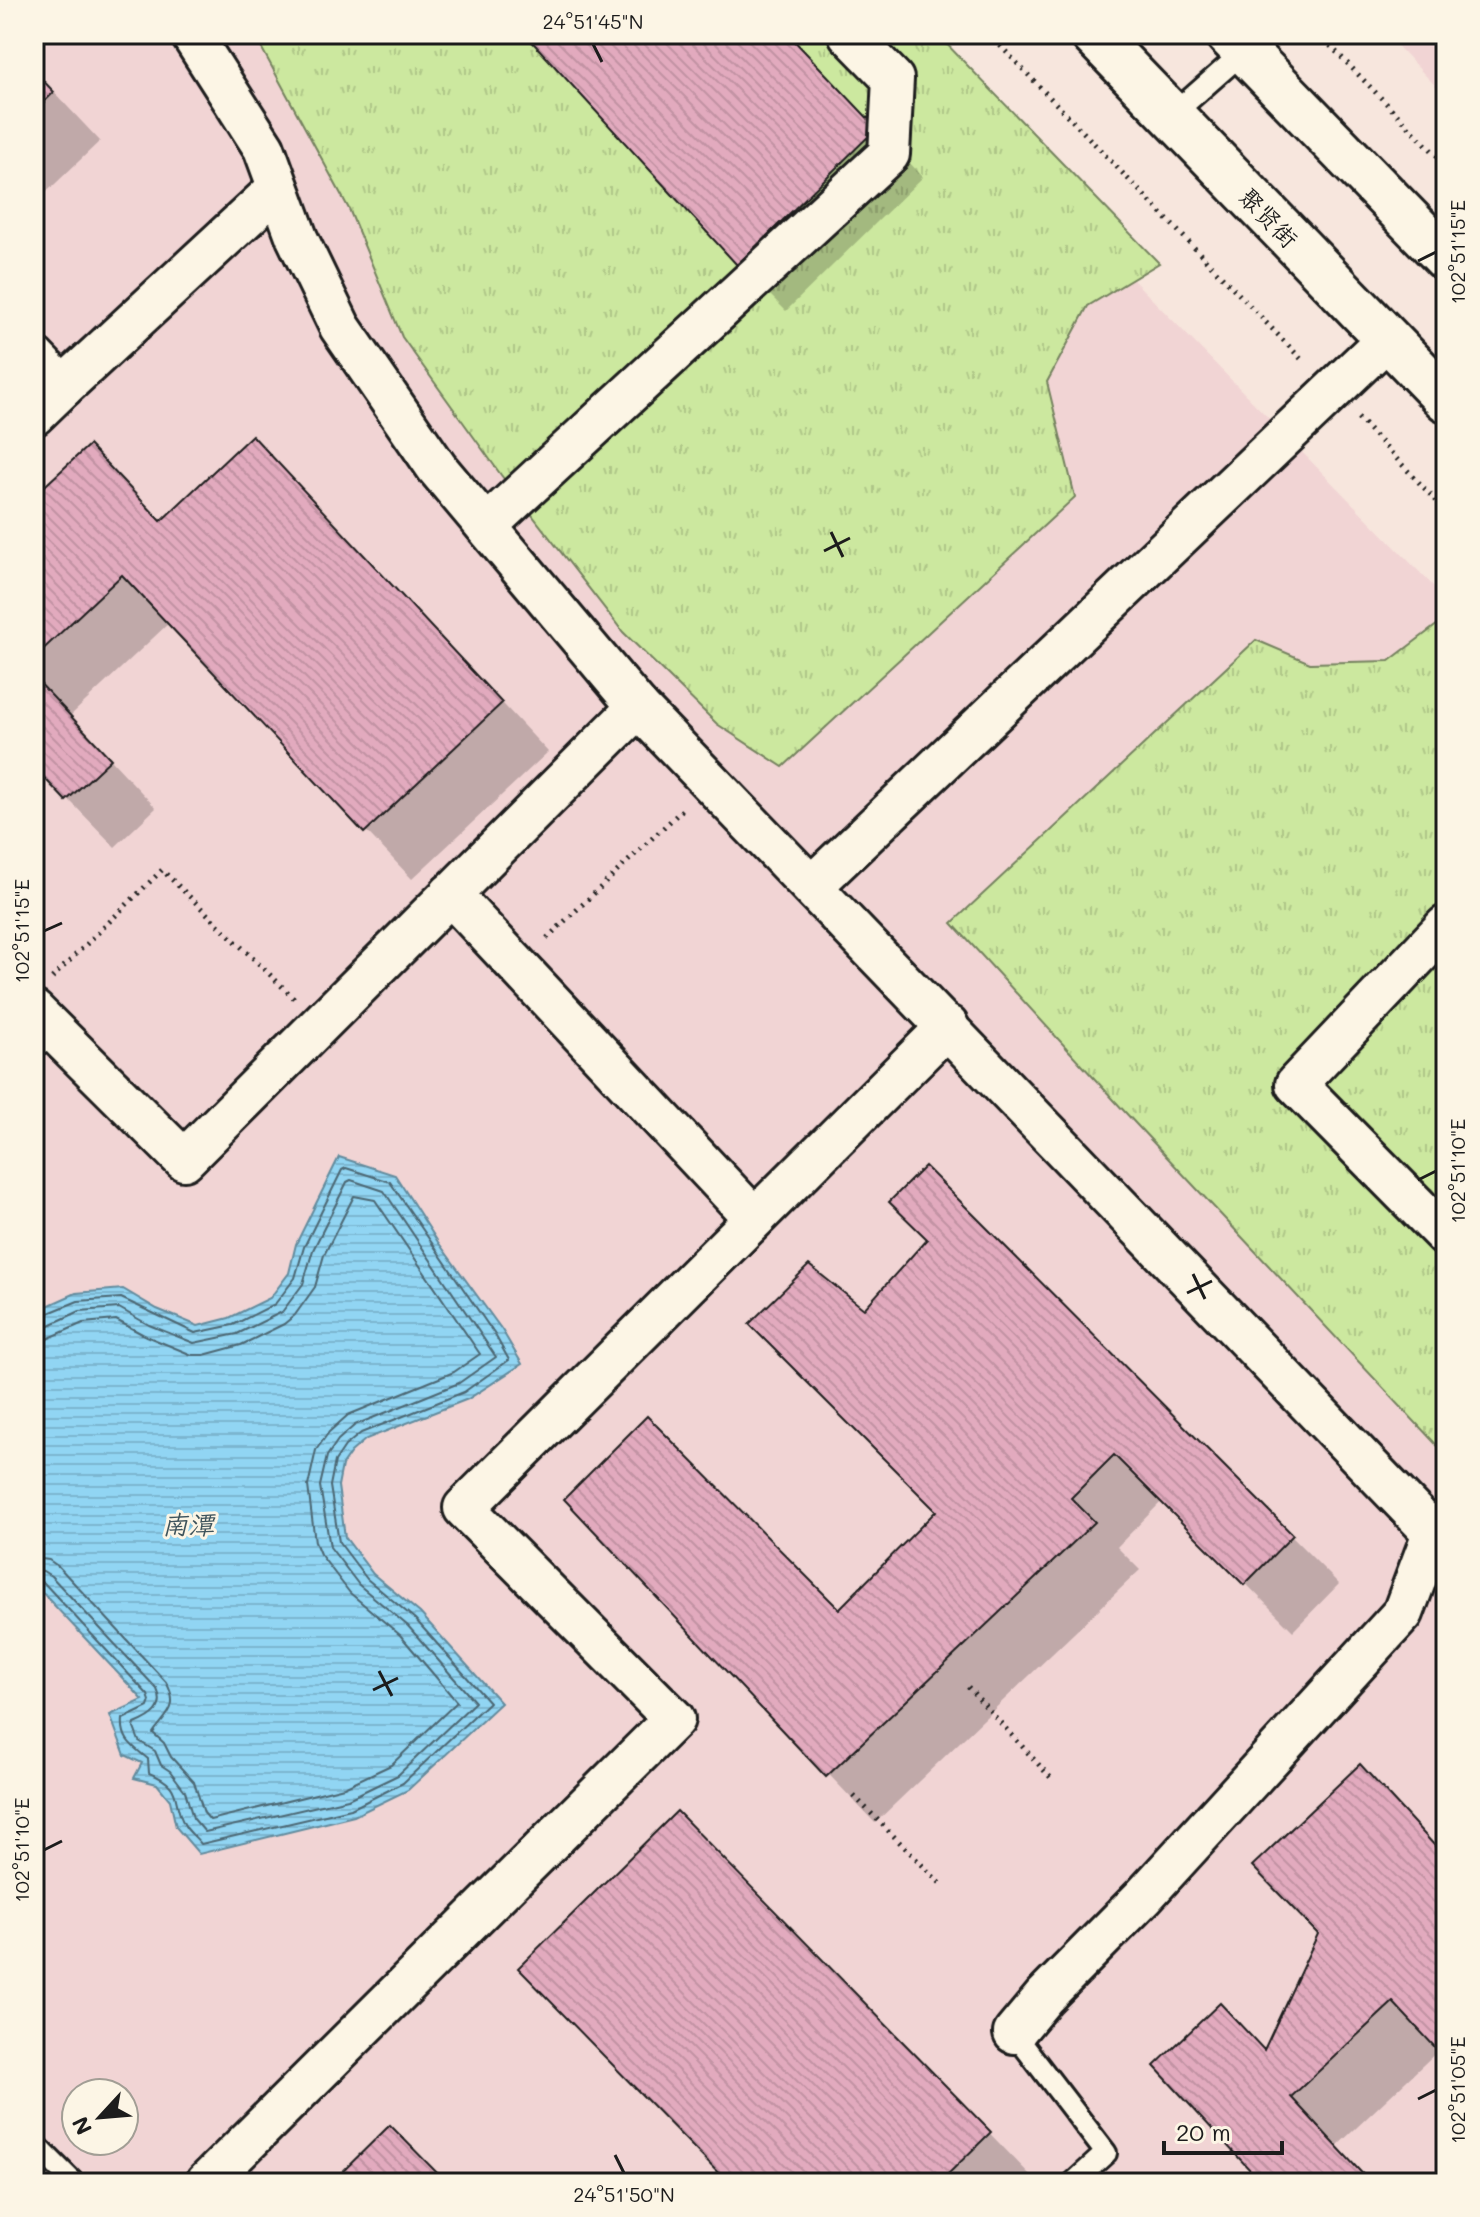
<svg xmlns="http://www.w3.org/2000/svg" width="1480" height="2217" font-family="Mali,'LXGW WenKai TC',sans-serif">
	<defs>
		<pattern id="grass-tufts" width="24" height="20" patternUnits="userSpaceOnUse" patternTransform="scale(2)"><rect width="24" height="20" fill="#cce89f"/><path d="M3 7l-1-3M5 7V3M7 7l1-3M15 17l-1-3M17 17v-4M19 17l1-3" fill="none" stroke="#afc688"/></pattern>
		<pattern id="water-rules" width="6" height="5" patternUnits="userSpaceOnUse" patternTransform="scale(2)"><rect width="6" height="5" fill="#91d5f3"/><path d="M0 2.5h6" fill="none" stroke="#7cb6d0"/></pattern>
		<pattern id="building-back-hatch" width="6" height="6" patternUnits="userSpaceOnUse" patternTransform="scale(2)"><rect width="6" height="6" fill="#e2aabe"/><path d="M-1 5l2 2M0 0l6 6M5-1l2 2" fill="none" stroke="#c192a3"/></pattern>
	</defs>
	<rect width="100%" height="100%" fill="#f7e6dd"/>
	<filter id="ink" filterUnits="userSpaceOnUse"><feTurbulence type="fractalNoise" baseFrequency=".0125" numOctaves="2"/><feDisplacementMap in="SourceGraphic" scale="16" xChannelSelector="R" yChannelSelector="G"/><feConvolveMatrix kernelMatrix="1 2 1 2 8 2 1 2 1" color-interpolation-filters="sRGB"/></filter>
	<g filter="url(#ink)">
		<g fill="#f1d4d4" fill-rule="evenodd">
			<path d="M34,34h858l554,565v1584h-1412zM76,2093h48v48h-48z"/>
			<path d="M1386,34h60v63z"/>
		</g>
		<g fill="url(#grass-tufts)" stroke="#74825e" stroke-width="2">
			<path d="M254,34h683l222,229 -71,43 -41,76 28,115 -292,270 -66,-43 -94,-92 -122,-157 -99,-138 -53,-128z"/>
			<path d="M1446,618v837l-310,-331 -184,-201 304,-283 54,23 79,-2z"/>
		</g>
		<path fill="url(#water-rules)" stroke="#628b9d" stroke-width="2" d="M339,1157l56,18 43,67 64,88 20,34 -54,35 -102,40 -15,13 -9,13 -4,21 7,51 28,37 47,39 81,90 -93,87 -54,26 -155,38 -23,-27 -6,-27 -13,-16 -23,-6 8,-15 -17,-8 -15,-40 33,-15 -105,-112 -4,2v-278l42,-19 47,-4 34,20 41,17 31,-8 41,-20 19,-25 7,-29z"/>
		<g fill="#0003">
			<path d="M528,34h260l135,143 -137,134 -47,-47z"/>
			<path d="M34,71l66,70 -66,63z"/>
			<path d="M299,485l249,267 -136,127 -243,-256 -99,93 86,92 -41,39 -81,-83v-265l128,24z"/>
			<path d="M925,1169l414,415 -46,47 -130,-131 -46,47 23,23 -265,253 -308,-324 272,112 100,-100 -75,-199 66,-73z"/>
			<path d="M1360,1767l86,89v200l-6,-7 -103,97 35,37h-107l-45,-177 46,45 54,-117z"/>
			<path d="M725,1861l311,320 -2,2h-303z"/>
		</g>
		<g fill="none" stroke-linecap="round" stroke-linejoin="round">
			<g stroke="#4b6672" stroke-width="2">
				<path d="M34,1319l44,-18 43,-3 74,35 38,-8 42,-21 20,-26 9,-31 38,-77 4,-2 44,14 105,153 14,25 -45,32 -103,41 -16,13 -10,15 -5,25 9,56 28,37 48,40 74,83 -86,81 -52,26 -150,35c-5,-7 -14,-13 -17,-20 -13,-24 0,-38 -35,-51l-1,-14c-14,-12 -27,-18 -25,-40l25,-12 2,-6 -2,-6 -104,-112 -10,-2"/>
				<path d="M34,1329l9,-1 37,-17 39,-3 30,17 45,18 43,-9 45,-22 21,-28 10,-34 34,-68 4,-2 33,11 112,166 -37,26 -104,42 -17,15 -11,16 -7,30 10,61 29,38 49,41 67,76 -77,73 -50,24 -143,33 -12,-14 -8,-27 -15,-20 -9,-6 -6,-14 -16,-10 -5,-13 1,-4c17,-7 31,-15 22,-35l-106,-113 -8,-5 -9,-1"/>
				<path d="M34,1341l13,-2 36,-16 33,-3 30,16 46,19h12l37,-10 43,-21 11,-9 20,-28 9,-32 30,-59 21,4 105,154 -26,18 -106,43 -19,17 -13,18 -8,36 7,56 5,12 30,39 50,42 57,67 -66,63 -47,22 -134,33 -6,-7 -10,-31 -23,-25 -7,-14 -11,-10c12,-18 28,-24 13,-51l-107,-115 -10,-7 -15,-2"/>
			</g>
		</g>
		<g fill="url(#building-back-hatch)" stroke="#1c1c1c" stroke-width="2">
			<path d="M525,34h263l89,94 -140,137z"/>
			<path d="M34,71l20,21 -20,20z"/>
			<path d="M252,435l250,268 -138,130 -242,-258 -88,83v-162l55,-51 72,76z"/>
			<path d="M34,677l77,82 -45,42 -32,-34z"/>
			<path d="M925,1166l368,369 -49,50 -130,-130 -43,43 24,24 -269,255 -262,-278 83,-83 192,193 97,-98 -187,-187 60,-59 55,44 63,-70 -38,-37z"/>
			<path d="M1360,1764l86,94v201l-53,-57 -102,95 80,86h-109l-108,-117 66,-63 44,47 54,-116 -66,-68z"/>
			<path d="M677,1811l314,321 -52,51h-211l-210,-215z"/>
			<path d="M390,2125l57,58h-108l-4,-4z"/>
		</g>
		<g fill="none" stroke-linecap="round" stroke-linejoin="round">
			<g stroke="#1c1c1c" stroke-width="26">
				<g id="lane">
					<path d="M1172,115l92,-81"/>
					<path d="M1014,2033l92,120 -33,30"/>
					<path d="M34,2143l40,40"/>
				</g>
			</g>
			<g stroke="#1c1c1c" stroke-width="46">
				<g id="street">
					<path d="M191,34l73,114 33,90 43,89 97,141 201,239 808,839"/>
					<path d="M34,357l29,30 -29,28"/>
					<path d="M63,387l215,-199"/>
					<path d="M486,526l403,-372 4,-75 -44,-45"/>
					<path d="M812,886l575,-547"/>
					<path d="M450,894l304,324"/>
					<path d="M1446,926l-150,158 150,152"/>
					<path d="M34,1011l150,149 454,-453"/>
					<path d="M1014,2033l30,-36 99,-100 260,-284 30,-80 13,-13"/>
					<path d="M206,2183l468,-464 -210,-211 484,-482"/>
				</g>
			</g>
			<g stroke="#1c1c1c" stroke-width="50">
				<g id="secondary">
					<path d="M1093,34l353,365"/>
					<path d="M1228,34l218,224"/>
				</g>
			</g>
			<g stroke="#1c1c1c" stroke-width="5" stroke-dasharray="2 6" stroke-linecap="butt">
				<path d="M989,34l315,328"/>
				<path d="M1319,34l127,131"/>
				<path d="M1358,418l88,93"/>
				<path d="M547,938l135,-128"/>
				<path d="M52,978l110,-108 132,128"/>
				<path d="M968,1687l83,91"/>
				<path d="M854,1796l86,87"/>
			</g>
			<use href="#lane" stroke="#fcf5e5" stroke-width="20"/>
			<use href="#street" stroke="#fcf5e5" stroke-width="40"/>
			<use href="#secondary" stroke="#fcf5e5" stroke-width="44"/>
		</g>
	</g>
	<path fill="none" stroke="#1c1c1c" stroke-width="3" d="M593,44l9,18M1418,261l18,-9M831,532l12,25M824,551l26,-13M44,931l18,-8M1418,1180l18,-9M1193,1274l12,25M1187,1293l25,-12M379,1671l13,25M373,1690l25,-12M44,1850l18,-9M1418,2099l18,-9M615,2155l9,18"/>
	<g text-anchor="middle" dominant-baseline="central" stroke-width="6" stroke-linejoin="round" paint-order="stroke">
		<g font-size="24" fill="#1c1c1c" stroke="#fcf5e5">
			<text transform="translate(1269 217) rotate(46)">聚贤街</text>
		</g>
		<g font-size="26" font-style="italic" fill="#3f545c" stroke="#fcf5e5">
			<text x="188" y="1524">南潭</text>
		</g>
	</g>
	<rect width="1480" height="2217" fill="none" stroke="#fcf5e5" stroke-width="88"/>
	<g transform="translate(100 2117) rotate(244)"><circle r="38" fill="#fcf5e5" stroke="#a29e95" stroke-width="2"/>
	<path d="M0-6L14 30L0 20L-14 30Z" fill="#1c1c1c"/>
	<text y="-12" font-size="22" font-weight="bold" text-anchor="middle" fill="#1c1c1c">N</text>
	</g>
	<path d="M1164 2141v12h118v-12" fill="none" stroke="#1c1c1c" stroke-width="4"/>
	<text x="1176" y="2141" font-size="24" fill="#1c1c1c" stroke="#fcf5e5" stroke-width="6" paint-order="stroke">20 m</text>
	<rect x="44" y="44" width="1392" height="2129" fill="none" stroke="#1c1c1c" stroke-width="3"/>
	<g font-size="20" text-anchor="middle" fill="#1c1c1c">
		<text x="593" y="29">24°51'45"N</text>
		<text transform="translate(1458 252) rotate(-90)" y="7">102°51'15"E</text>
		<text transform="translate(22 931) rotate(-90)" y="7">102°51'15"E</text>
		<text transform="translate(1458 1171) rotate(-90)" y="7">102°51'10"E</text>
		<text transform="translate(22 1850) rotate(-90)" y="7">102°51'10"E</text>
		<text transform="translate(1458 2090) rotate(-90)" y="7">102°51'05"E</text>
		<text x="624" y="2202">24°51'50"N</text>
	</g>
</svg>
